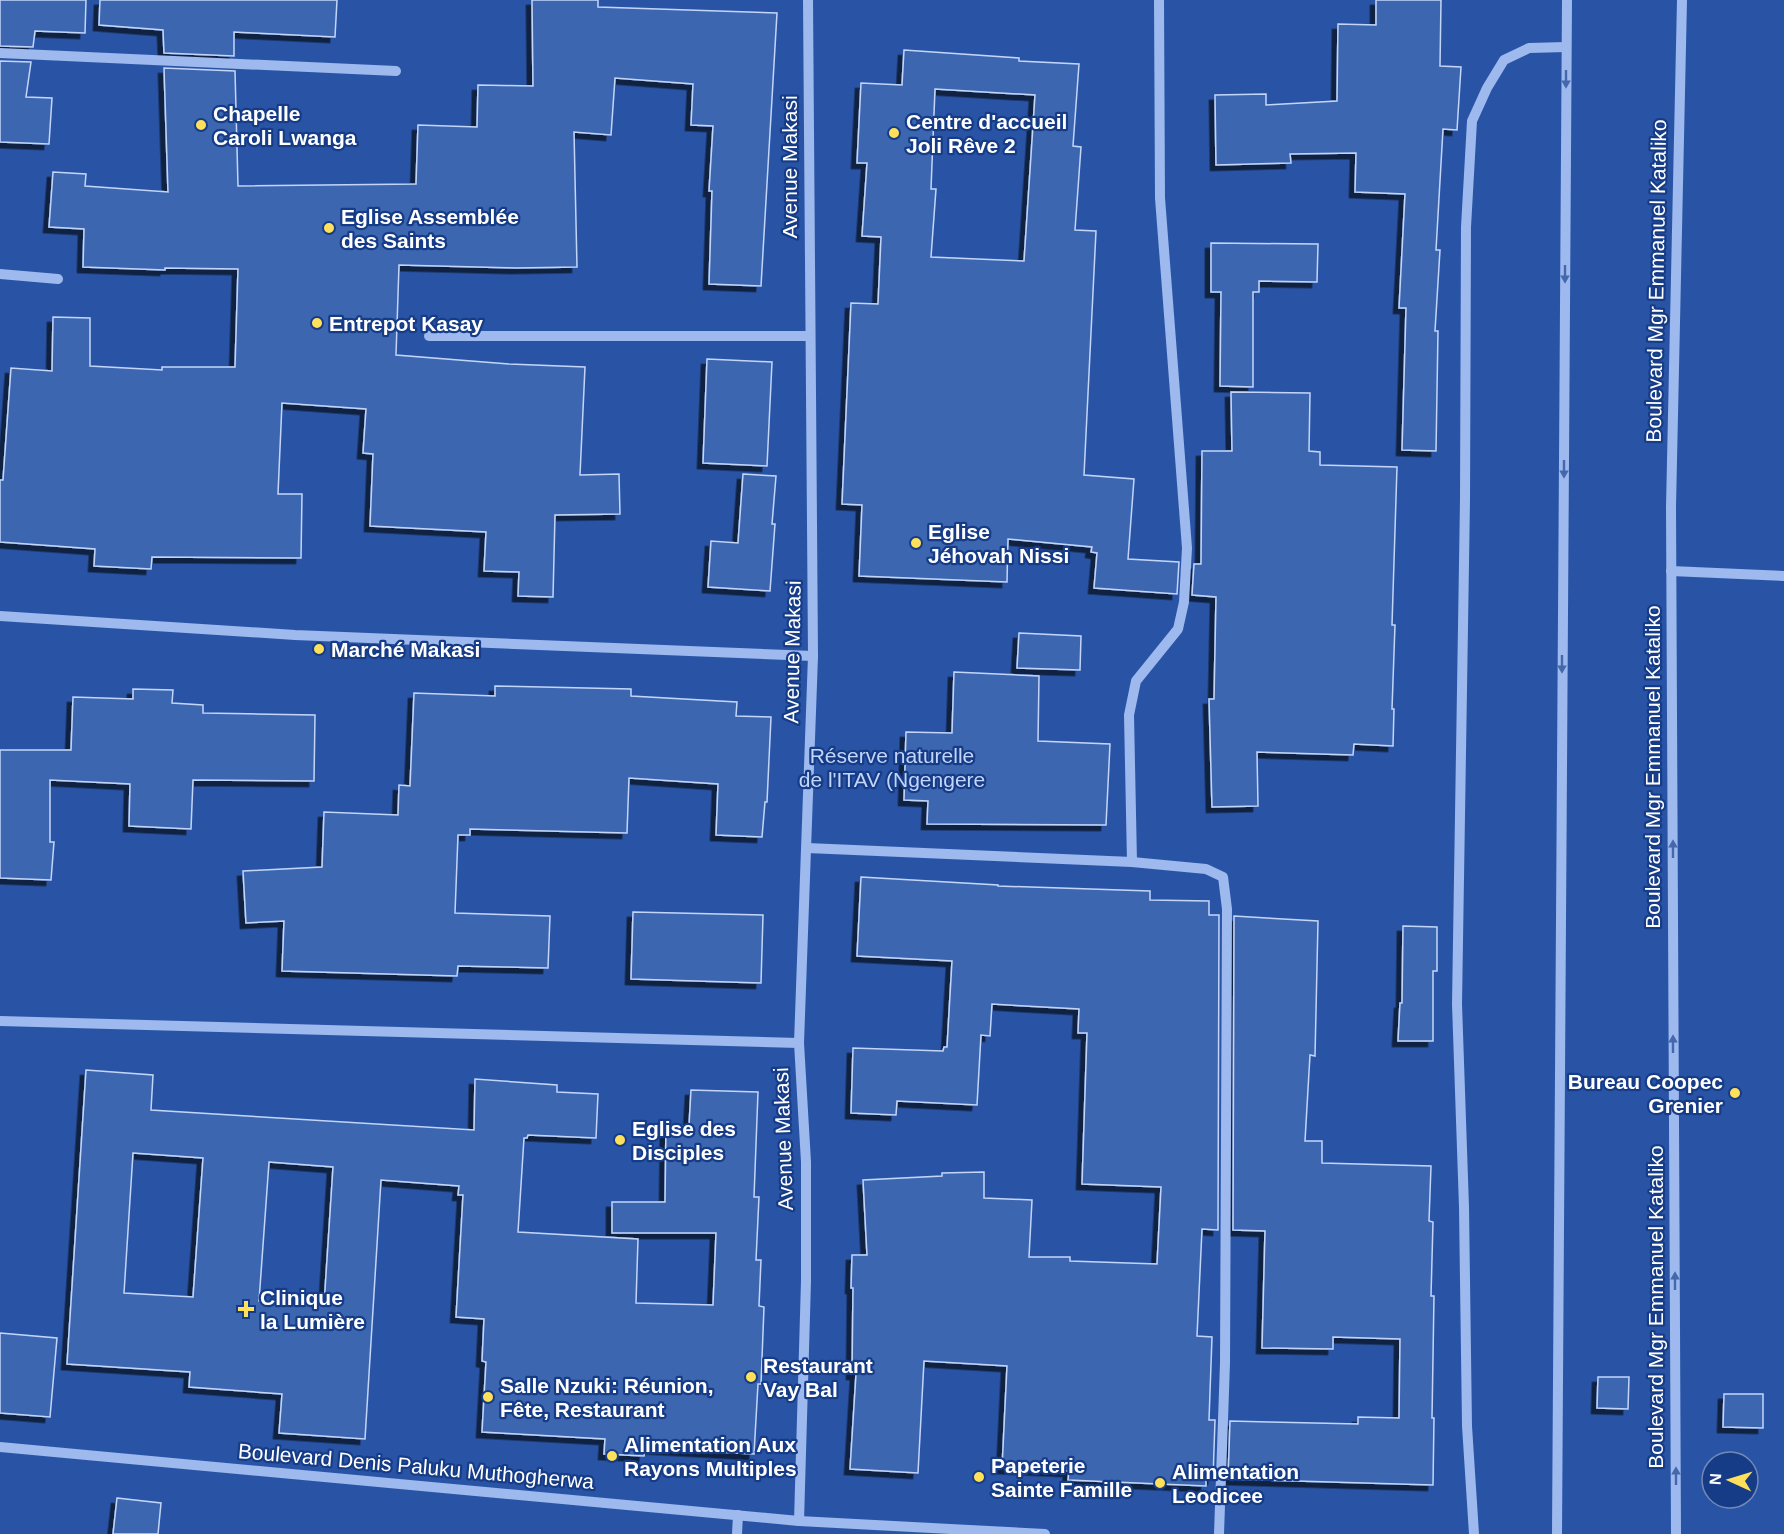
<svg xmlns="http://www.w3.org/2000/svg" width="1784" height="1534" font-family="Arial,sans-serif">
	<defs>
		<filter id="shadow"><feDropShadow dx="-5.5" dy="5.5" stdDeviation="0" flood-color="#0009"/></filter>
	</defs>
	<rect width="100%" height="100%" fill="#163c87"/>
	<path fill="#2954a6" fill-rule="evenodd" d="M0,0h1784v1534h-1784zM1712,1462h36v36h-36z"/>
	<g fill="#3e66b1" stroke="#c3d6fa" stroke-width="1.5" fill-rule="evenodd" filter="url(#shadow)">
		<path d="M0,0h86l-1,33 -50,-2 -2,16 -33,-1z"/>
		<path d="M100,0h237l-2,37 -101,-5v24l-70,-3 -1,-23 -64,-5z"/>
		<path d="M532,0h66v7l179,6 -16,273 -52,-2 3,-93h-3l4,-65 -22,-1 2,-41 -78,-6 -4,57 -37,-3 3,135 -61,1 -117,-3 -3,90 113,9 76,3 -5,108 39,-1 1,40 -65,1 -2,82 -35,-1 1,-24 -35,-1 2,-39 -116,-6 3,-72 -10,-1 3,-44 -84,-6 -4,91h24l-1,64 -149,-1 -1,12 -57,-3 1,-17 -95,-7v-62h3l8,-112 41,3 1,-54 37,1v48l72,4v-3h73l3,-98 -73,-1v2l-82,-3 1,-38 -35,-2 4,-55 33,2 -1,12 83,6 -4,-124 71,3 3,115 178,-2 2,-59 59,2 1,-42 55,1z"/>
		<path d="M1376,0h65l-1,66 21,1 -4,63 -14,-1 -7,121h4l-5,81h3l-2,120 -34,-1 4,-142h-7l6,-114 -50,-2 1,-39 -66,1 1,9 -75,2 -1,-70 51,-1v11l71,-4 1,-77 38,1z"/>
		<path d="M904,50l115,8v3l60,3 -6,82 8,1 -6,83 21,1 -12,244 50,4 -6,80 51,3 -2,32 -83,-6 3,-35 -6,-1 1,-5 -84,-8 -1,43 -148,-6 3,-71 -20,-1 9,-201 27,1 3,-67 -19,-1 5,-73h-10l4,-80 41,2zM935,89l100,6 -11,166 -93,-4 5,-68h-5z"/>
		<path d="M0,61l31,1 -5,35 26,1 -3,46 -49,-2z"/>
		<path d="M1211,243l107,1 -1,38 -58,-1v11h-6v95l-33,-1 1,-94h-10z"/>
		<path d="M707,359l65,3 -5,104 -64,-3z"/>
		<path d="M1231,392l79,1 -1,58 11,1v13l77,2 -5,158h3l-3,84h2l-1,37 -39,-2 -1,11 -96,-3 1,54 -46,1 -3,-108h5l2,-102 -24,-2 2,-31h7l1,-113h30z"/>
		<path d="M743,474l33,2 -4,48h3l-5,67 -62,-4 3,-46 27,2z"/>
		<path d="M1019,633l62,3 -1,34 -63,-2z"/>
		<path d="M954,672l85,4 -1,65 72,3 -4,81 -179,-1 1,-23 -24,-1 2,-68 46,1z"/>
		<path d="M495,686l136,3v7l106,6 -1,14 35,1 -4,85h-2l-3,35 -46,-2 2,-51 -89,-6 -2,55 -157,-4v6h-12l-3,78 95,3 -2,52 -90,-2 -1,10 -175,-5 2,-50 -38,2 -3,-52 79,-4 2,-55 74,3 1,-30 11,1 4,-93 81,3z"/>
		<path d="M133,689l40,1 -1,13 31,2v8l112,2 -1,66 -121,-1 -2,49 -62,-3 1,-42 -80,-4v62h4l-3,38 -51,-2v-128h71l2,-53 60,2z"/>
		<path d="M861,877l137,8v1l152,5v9l59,1v14h10l-1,315 -16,-1 -5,107 15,1 -3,83h6l-2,59h-7v7l-138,-6 1,-9 -67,-3 5,-102 -83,-5 -6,112 -68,-4 6,-95h-4l1,-86h-2l1,-33h15l-4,-75 79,-4v-3l42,-1v26l48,2 -3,57h41v4l87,3 4,-77 -79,-3 5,-151h-9l1,-24 -87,-5 -2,32 -9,-1 -4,70 -80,-4 -1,14 -45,-2 2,-65 90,3 1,-4h3l5,-86 -95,-5z"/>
		<path d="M633,912l130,3 -2,68 -130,-4z"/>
		<path d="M1234,916l84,5 -3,135 -5,-1 -5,86h17v22l109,3 -2,55 4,1 -2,74h3l-2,122h2l-1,67 -205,-6 2,-58 128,3v-7l41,1 1,-79 -67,-2v12l-71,-1 3,-117 -32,-1z"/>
		<path d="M1403,926l34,1v44h-4v70h-35l2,-38h2z"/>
		<path d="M86,1070l67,5 -2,35 323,20 1,-51 82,6v7l41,2 -2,44 -68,-3 -1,3h-3l-6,94 120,7 -2,64 77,2 3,-72h-104v-31h53l1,-77 23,1 2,-36 67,2 -4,105h5l-3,63h5l-2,46 5,1 -3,77h-3l-4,70 -109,-6 -1,8 -40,-2 1,-15 -123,-7 4,-70 -4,-1 2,-42 -28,-2 7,-122h-5l1,-9 -78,-6 -16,259 -86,-6 3,-39 -93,-7 1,-15 -123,-8zM133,1153l70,5 -10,139 -69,-4zM269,1162l64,5 -9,138 -65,-4z"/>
		<path d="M0,1333l57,5 -7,79 -50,-4z"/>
		<path d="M1598,1377h31l-1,32 -31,-1z"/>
		<path d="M1724,1394h39v34l-40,-1z"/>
		<path d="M117,1498l44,5 -3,31h-45z"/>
	</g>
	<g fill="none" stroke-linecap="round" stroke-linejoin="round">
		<g stroke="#9db9ee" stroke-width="10">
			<path d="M0,53l396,18"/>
			<path d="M0,274l58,5"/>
			<path d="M429,336h381"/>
			<path d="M1671,571l113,5"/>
			<path d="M0,616l295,19 518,21"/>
			<path d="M807,848l325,14 74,7 17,8 4,32 -2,454 -6,171"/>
			<path d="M1132,862l-3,-147 7,-34 42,-52 6,-27 3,-54 -27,-350 -1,-198"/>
			<path d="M0,1021l799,22"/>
			<path d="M0,1447l799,74 246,13"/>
			<path d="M799,1521l7,-240v-119l-7,-119 14,-387 -5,-656"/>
			<path d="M737,1534l1,-19"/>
			<path d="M1474,1534l-7,-108 -3,-219 -7,-203 8,-504 1,-273 6,-106 15,-33 17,-28 25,-12 37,-1"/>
			<path d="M1557,1534l10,-1534"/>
			<path d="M1676,1534l-5,-1027 11,-507"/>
		</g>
	</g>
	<defs><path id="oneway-solid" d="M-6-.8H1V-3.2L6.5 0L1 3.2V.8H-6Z" transform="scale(1.5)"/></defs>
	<g fill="#4568ab">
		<use href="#oneway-solid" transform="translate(1566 79) rotate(90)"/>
		<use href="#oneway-solid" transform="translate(1565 274) rotate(90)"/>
		<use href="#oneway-solid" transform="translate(1564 469) rotate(90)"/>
		<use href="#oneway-solid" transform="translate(1562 664) rotate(90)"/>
		<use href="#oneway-solid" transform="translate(1673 849) rotate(-90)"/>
		<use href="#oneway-solid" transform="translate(1673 1044) rotate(-90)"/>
		<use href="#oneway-solid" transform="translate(1675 1281) rotate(-90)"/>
		<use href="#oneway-solid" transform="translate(1676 1476) rotate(-90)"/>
	</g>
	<g fill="#ffe05a" stroke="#163c87" stroke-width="2">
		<circle cx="201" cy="125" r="6"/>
		<circle cx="894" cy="133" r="6"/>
		<circle cx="329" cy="228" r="6"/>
		<circle cx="317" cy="323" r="6"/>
		<circle cx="916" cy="543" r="6"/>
		<circle cx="319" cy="649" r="6"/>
		<circle cx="1735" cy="1093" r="6"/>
		<circle cx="620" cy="1140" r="6"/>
		<path d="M243 1300h6v6h6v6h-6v6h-6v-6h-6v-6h6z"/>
		<circle cx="751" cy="1377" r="6"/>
		<circle cx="488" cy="1397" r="6"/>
		<circle cx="612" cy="1456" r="6"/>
		<circle cx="979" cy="1477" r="6"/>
		<circle cx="1160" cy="1483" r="6"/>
	</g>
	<g text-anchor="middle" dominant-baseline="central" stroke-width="4.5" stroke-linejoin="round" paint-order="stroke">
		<g font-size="21" font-weight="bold" fill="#fff" stroke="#163c87" text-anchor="start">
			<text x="213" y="113">Chapelle<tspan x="213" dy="24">Caroli Lwanga</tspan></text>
			<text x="906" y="121">Centre d'accueil<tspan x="906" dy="24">Joli Rêve 2</tspan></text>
			<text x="341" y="216">Eglise Assemblée<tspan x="341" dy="24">des Saints</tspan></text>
			<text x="329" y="323">Entrepot Kasay</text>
			<text x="928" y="531">Eglise<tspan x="928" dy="24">Jéhovah Nissi</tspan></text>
			<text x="331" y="649">Marché Makasi</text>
			<text x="1723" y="1081" text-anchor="end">Bureau Coopec<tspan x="1723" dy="24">Grenier</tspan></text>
			<text x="632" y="1128">Eglise des<tspan x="632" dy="24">Disciples</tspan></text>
			<text x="260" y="1297">Clinique<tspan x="260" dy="24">la Lumière</tspan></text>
			<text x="763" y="1365">Restaurant<tspan x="763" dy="24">Vay Bal</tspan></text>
			<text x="500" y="1385">Salle Nzuki: Réunion,<tspan x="500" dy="24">Fête, Restaurant</tspan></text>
			<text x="624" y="1444">Alimentation Aux<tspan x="624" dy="24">Rayons Multiples</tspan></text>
			<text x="991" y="1465">Papeterie<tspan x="991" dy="24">Sainte Famille</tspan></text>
			<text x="1172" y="1471">Alimentation<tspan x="1172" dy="24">Leodicee</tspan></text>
		</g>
		<g font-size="21" fill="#fff" stroke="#163c87">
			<text transform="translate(789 167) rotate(-90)">Avenue Makasi</text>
			<text transform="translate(1656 281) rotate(-89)">Boulevard Mgr Emmanuel Kataliko</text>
			<text transform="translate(792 652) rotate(-89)">Avenue Makasi</text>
			<text transform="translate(1652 767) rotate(-90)">Boulevard Mgr Emmanuel Kataliko</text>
			<text transform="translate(783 1139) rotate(-92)">Avenue Makasi</text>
			<text transform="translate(1655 1307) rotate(-90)">Boulevard Mgr Emmanuel Kataliko</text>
			<text transform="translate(416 1466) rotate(5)">Boulevard Denis Paluku Muthogherwa</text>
		</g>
		<g font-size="21" fill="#c3d6fa" stroke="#163c87">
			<text x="892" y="755">Réserve naturelle<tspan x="892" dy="24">de l'ITAV (Ngengere</tspan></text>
		</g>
	</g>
	<g transform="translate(1730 1480) rotate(274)"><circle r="28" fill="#163c87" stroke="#738ab7" stroke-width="1.5"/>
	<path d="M0-4.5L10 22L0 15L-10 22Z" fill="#ffe05a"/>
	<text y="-9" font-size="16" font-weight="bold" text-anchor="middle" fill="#ffffff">N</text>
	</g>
</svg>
